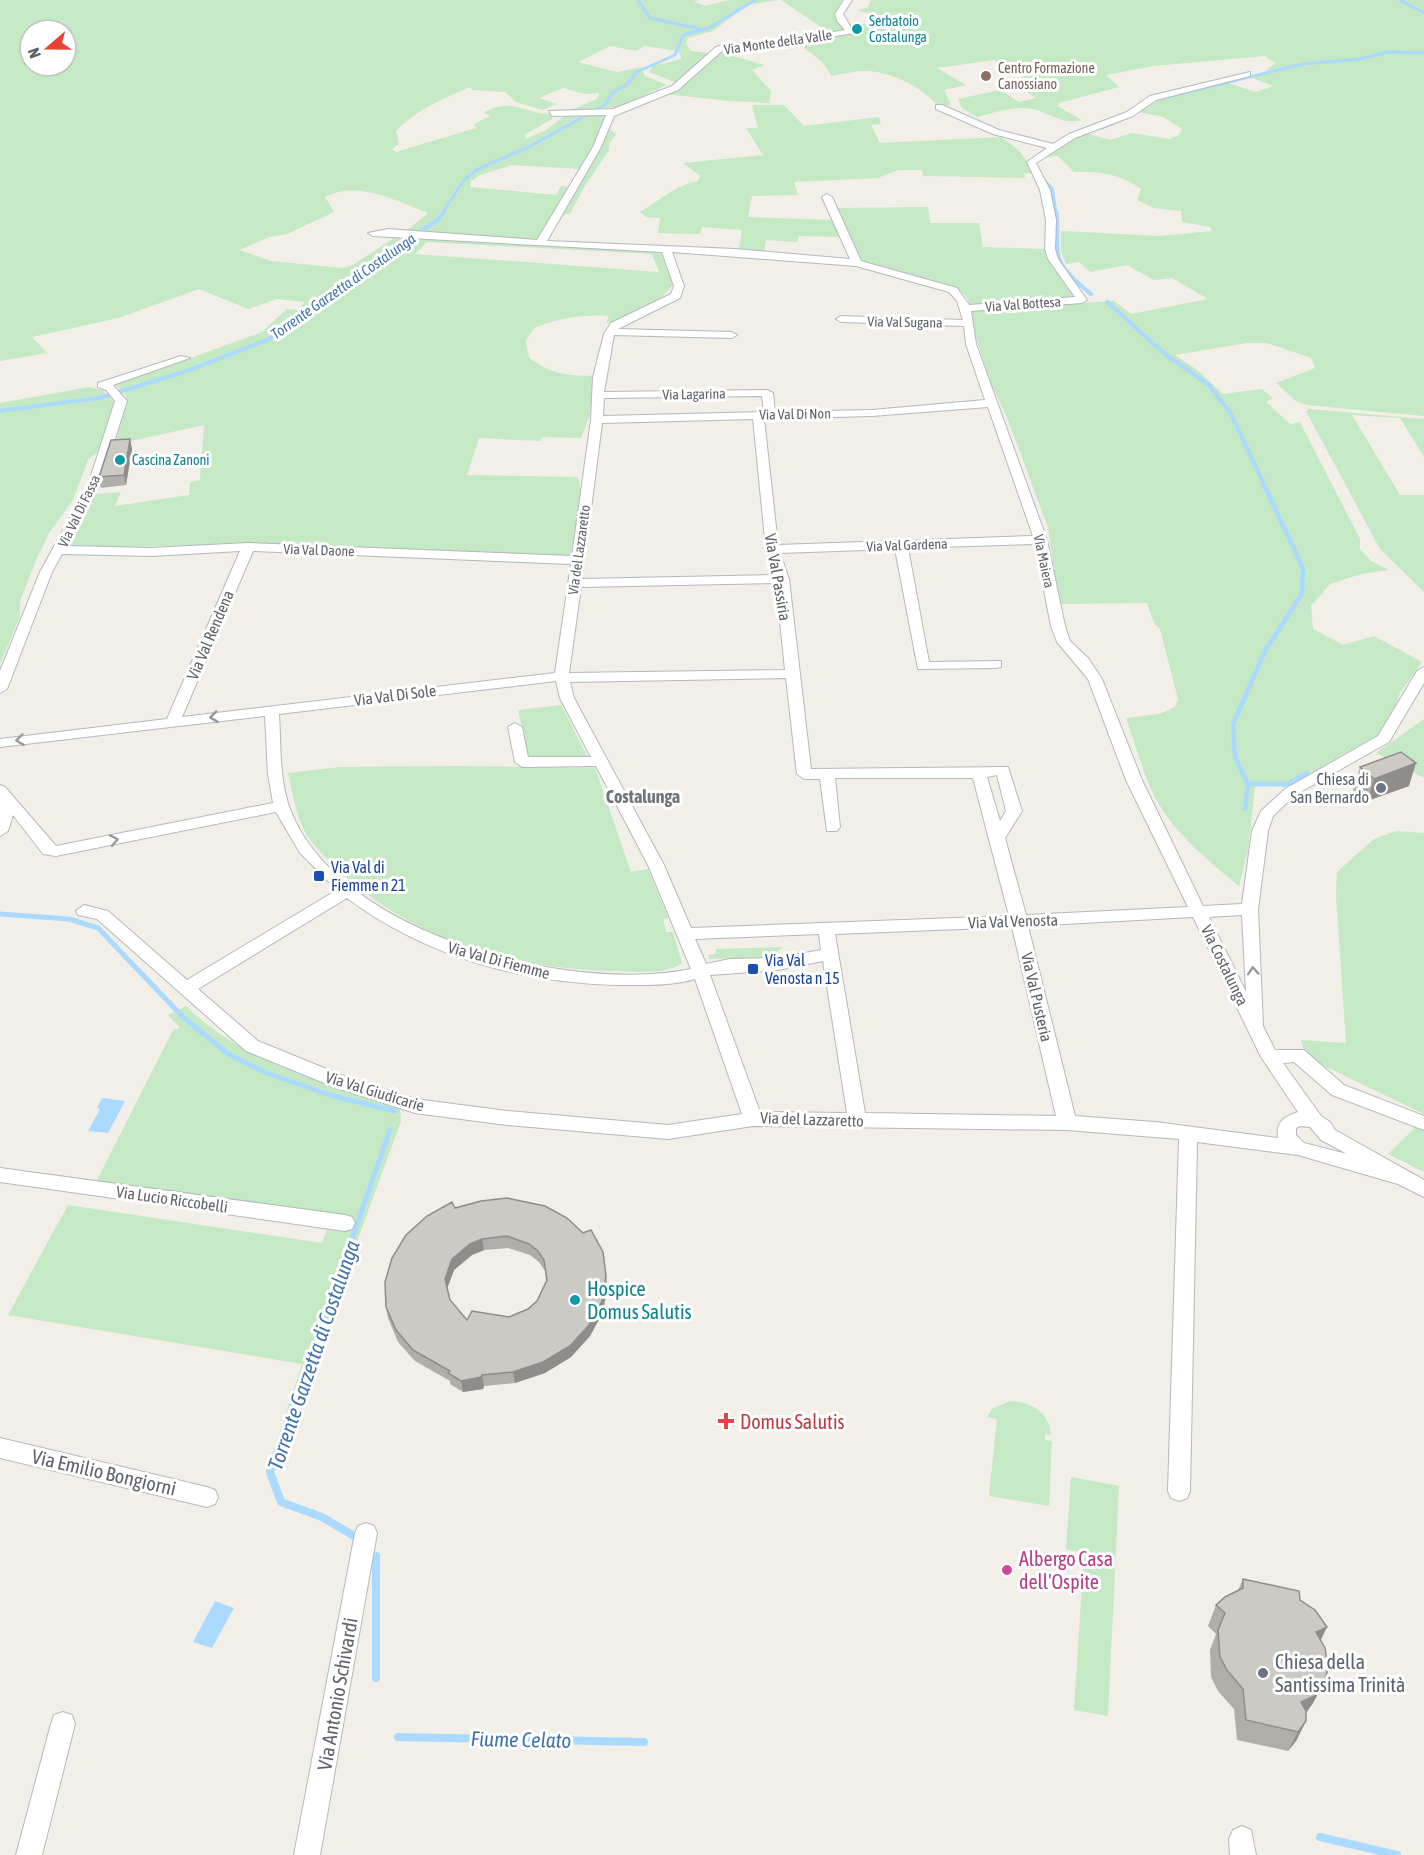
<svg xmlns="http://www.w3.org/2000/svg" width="1424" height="1855" font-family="'Asap Condensed',sans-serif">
	<rect width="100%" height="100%" fill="#f1efe8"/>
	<g fill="#c5e8c5" fill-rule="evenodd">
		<path d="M0,0h698l-4,2 12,4 23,-6h49l-31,5 -34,26 -25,7 -2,5 5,8 18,2 -32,30 -28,-11 4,-6 29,-7 -4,-8 -33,-5 -9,5 -26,-5 -32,16 39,10 26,-5 -1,3 3,6 22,9 -49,22 -47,3 26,-11 2,-6 -14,1 -22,-6 -24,10 18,6 -15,6 -26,-8 -11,-10 -33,-2 -2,-3c-27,12 -53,22 -74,44l3,13 -7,5 4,3 80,-24 -2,-4 16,-8 -6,-4c33,-15 37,2 68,2v5l-26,15 -1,5 21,-9 21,-16h34l7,14 8,6 -7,10v6l-26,39 -13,25h-17l-16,27 -131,-10 22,-18c-32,-12 -70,-33 -103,-16l9,15 -47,22 -18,3 -30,13 32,11 72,7 10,-3 44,-29 263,15 13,34 -16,17 -45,21 -6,-1 3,-6c-28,-2 -49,2 -75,12l-8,13 3,17c25,17 35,17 64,18l-3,39 -9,23 -39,-1 -1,4 -62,-3 -12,37 111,2 3,15 -10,61 -4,4 -318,-13 -178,4 -5,-4 30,-50 25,-2 -6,14 74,-11 1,-13 10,-2 4,-55 -91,20 14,-44 -1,-6 -15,-16 71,-23 6,3 74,-27 25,-23 11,1 7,-8 -28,-3 -29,10 -49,-20 -81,29 -86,19 15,16 -47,8zM30,30h36v36h-36zM512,165l68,4 -5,18 -14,-1 -5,9 -86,-8 1,-6 9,-6zM427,242l225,12 7,18 -244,-18z"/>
		<path d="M781,0h61l-7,13 2,7 11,11 -18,2z"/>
		<path d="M871,0h553v416l-117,-11 -11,-4 -20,-18 39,-15 -4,-10 -44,-15h-21l-71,12 22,15 26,24 39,-5 11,9 -7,4 24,22 10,-2 60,117v10l11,12 18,9 -28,4 -31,10 -19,22 2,23 30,16 31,-9 48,26 -22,31 -12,33 -10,9 -92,52 -31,-1 -7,64 -9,36c-33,-27 -71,-58 -89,-99 -9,-22 -16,-46 -24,-69l33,-4 16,-7 3,-8 -18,-70 -6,-6 -7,-20 -88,1 -11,-76 -40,-108 -18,-39 -14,-43 -5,-29 143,-8 17,13 77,-15 -36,-21 -18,2 -27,-15 -37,7 -11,-10 -13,2 -5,-13v-20l99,5 52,-5 -2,-4 -28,-5 -1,-11 -27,-3 -17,-8 4,-11c-22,-15 -41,-18 -67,-17l-16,-16 -13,1 41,-24 24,7 22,-7 38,6 9,-4 3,-6 -19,-12 -24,-5 20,-12 66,-18 30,10 19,-6 -27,-10 16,-3 12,-10 -10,-7 -112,10 -47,9 13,12 -60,16 -2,3 25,14c-20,5 -30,-6 -49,-11 -18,-4 -39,4 -56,8l-15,-9 -4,-9 42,-9 19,12 18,-4 -19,-11 16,-4 -40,-23 -57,8 29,17 -22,5 7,15 -13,1c-16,-19 -43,-32 -68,-35 -12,-1 -26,3 -38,5l-10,-14 -25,-20 66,-12 -4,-4h-11c6,-1 15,-3 20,-2 14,3 25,6 39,0l-4,-4 -45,-9 10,-4z"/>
		<path d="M720,52l44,13 -12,5 19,21 -2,12 -40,-2 -64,-7c25,-7 34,-30 55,-42z"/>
		<path d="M752,105h32l20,21 75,-9 2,7 -10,1 9,18 120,-6c14,8 23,15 29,30l-2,1h4l2,5h-9l1,5 -102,-2 -1,-6h-24l-20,8 -84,4 4,13 -46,1 -4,21 86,3 7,17 -42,-1 -2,6 -31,-2 -2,12 -25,-3 3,-19 -40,-3 -2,7 -42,-1 2,-15 -14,-1 -6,-5c21,-12 34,-26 58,-31l2,-5 -17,-13 80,-8 -17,-27h12z"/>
		<path d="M928,207l2,16h49l4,24 62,2c4,17 28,38 28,48l-103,8 -4,-9 -10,-9 -95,-27 -26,-52z"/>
		<path d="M89,387l13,3 12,12 -12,46 -14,12 -15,40 -24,33 -12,25 -17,43v15l-20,48v-261z"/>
		<path d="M1309,409l115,10v38l-24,-39 -48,-3 48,80h24v97l-44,-43 -74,-138z"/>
		<path d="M561,705l26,51 -58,2 -11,-48z"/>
		<path d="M1424,719v59l-48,-25z"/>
		<path d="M459,766l136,2 36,104 17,-3 20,49 -5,1 3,13h7l9,31c-16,13 -51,8 -71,8 -97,-2 -200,-32 -271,-100 -12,-11 -29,-27 -36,-41 -9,-18 -12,-39 -16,-57l52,-6z"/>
		<path d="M1396,831l28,2v281l-106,-51 -14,-13 -3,-10 45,3 -10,-147 1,-24 37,-33z"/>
		<path d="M783,947l-12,10 -62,2 -1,-4 7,-1 1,-5z"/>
		<path d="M186,1006c58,57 138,76 214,101l1,14 -108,296 -8,-1 17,-52 -294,-49 60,-110 254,38 6,-16 -232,-45 77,-152 7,-2 -12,-13z"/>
		<path d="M1424,1119v53l-36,-18z"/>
		<path d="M1010,1401c22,1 39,11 41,34l-6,-1v6l7,1 -3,65 -60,-10 8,-77 -10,-2 5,-8z"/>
		<path d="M1071,1477l48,9 -11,230 -34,-6 10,-157 -18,-4z"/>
	</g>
	<g fill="#aadaff">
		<path d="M102,1098l23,3 -17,32 -20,-2 12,-22 -3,-1z"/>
		<path d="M215,1601l19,7 -22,40 -19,-6z"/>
	</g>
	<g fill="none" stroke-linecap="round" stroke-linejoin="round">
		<g stroke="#aadaff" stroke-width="3">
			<path d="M638,0l12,18 50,11"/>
			<path d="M1400,0l24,13"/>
			<path d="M1167,97l136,-33 56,-5 29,-7 36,1"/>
			<path d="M1101,128l13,-5"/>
			<path d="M1042,178l10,10 4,24"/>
			<path d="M443,212l21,-32 14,-11 53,-23 75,-42 6,-11 15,-9 10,-12 38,-17 8,-20 26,-7 46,-28"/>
		</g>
		<g stroke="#aadaff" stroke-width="4">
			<path d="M1056,211c3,14 0,29 2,43 2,15 22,31 33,40"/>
			<path d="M1107,302l59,53 43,30 21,27 34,72"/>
			<path d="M0,411l99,-13 88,-27 82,-32 28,-18 39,-34 103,-68 5,-8"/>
		</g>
		<g stroke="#aadaff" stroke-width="4.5">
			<path d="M1248,784h40l19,-11"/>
			<path d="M1245,809l3,-25 -13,-27 -2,-33 32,-73 37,-57 1,-26 -40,-85"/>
		</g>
		<g stroke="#aadaff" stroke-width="5">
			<path d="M0,914l69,5 29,9 85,89 45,37 41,20 64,22 62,15"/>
			<path d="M337,1281l53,-151"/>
		</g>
		<g stroke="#aadaff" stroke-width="8">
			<path d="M338,1279l-68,193 11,30 41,15 32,19"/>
			<path d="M376,1556v122"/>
			<path d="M398,1737l246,5"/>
			<path d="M1320,1837l77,18"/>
		</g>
		<g stroke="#b5b8bc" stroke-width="2">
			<g id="street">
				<path d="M844,0h8l-9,14 11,19 -79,13 -53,5 -44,39 -64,26 -13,31 -54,94 188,8 115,10 -28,-62 5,-3 5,3 29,64 96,27 12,17 106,-8 -27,-38 -3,-10 1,-29 -6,-30 -13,-28 20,-14 -54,-14 -57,-25v-4h6l57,25 54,14 16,-10 58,-22 23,-16 100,-24v4l-94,24 -23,16 -58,22 -39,25 14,27 6,30 -1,29 3,10 29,41 -5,3 -111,8 5,33 71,196 18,86 5,15 18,17 14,21 40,101 61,126 39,-2 10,-73 9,-20 24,-22 93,-53 39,-65 7,-4v16l-35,59 -94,53 -22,21 -5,15 -10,78 5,117 12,24h29l40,35 80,31v14l-92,-35 -38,-33 -11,1 38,53 9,6 5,8 89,50v17l-26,-13 -100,-29 -101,-13 -7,349 -3,7 -8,3 -8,-3 -3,-7 11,-352 -112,-9 -314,-4 -85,13 -161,-14 -92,-12 -81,-26 -88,-36 -149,-132 -19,-4 -2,-4 8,-6 24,6 79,69 150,-90 -37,-37 -24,-41 -220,44 -13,-2 -30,-39 -5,16 -8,5v-51l5,2 51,59 217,-43 -5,-29 -3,-58 -265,31v-8l167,-20 73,-168 -89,5 -89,-2 -10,18 -45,117 -7,4v-22l40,-99 48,-87 27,-84 -9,-11 -8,-3v-4l83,-27 9,2 -77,27 14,16 -27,84 -33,61 84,2 97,-5 324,13 19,-136 2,-43 11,-43 7,-11 60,-29 3,-8 -12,-34 -289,-16 -5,-3 20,-4 149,11 56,-93 13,-32 -54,1 -3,-5 64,-2 59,-23 44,-39 10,-3 49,-2 70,-12 -8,-9 -2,-7zM672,252l184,14 93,26 8,9 6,19 -122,-4 -5,3 5,3 123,4 2,18 19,56 -113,10 -97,2 -2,-19 -6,-3 -163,2 10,-57 118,3 5,-3 -5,-3 -114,-3 62,-31 4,-12zM762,396l2,16 -161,4 1,-18zM988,407l45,129 -255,9 -14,-126 108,-3zM753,419l13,130 8,26 -192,4 20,-156zM1035,544l16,82 6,16 31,37 38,101 62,127 -162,8 -21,-77 17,-27 -14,-44 -197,2 -22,-190 -9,-26 115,-4 23,120 78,-1 5,-1v-6l-72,1 -21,-114zM253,551l318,13 -16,109 -373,44zM776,583l9,87 -216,3 12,-86zM786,678l11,96 7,5h16l7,52h10l3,-4 -5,-49h138l36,138 -318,12 -27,-63 -90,-167 -4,-16zM556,681l4,17 31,59h-63l-6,-30 -7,-4 -7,4 7,35 7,5 74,-1 52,99 43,104c-121,25 -353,-34 -401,-160 -11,-30 -9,-64 -11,-95zM997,775l9,36 -6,10 -13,-44zM347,898c79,59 177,86 275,87 24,0 50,1 73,-6l47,135 -74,11 -161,-14 -92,-12 -69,-22 -88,-36 -60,-52zM1242,915l4,77 -37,-75zM1193,917l68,140 37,55c-15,5 -22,10 -20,26l-123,-16 -80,-6 -47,-190zM1012,927l44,189 -191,-3 -30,-179zM819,934l2,16 -43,8 -48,1 -24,5 -11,-25zM823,961l24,152 -87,-1 -50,-137 68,-5zM1300,1126l10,1 11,13 26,14 -43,-11 -8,-8v-7z"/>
				<path d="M0,1168l345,47 7,2 3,6 -3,6 -7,2 -345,-49z"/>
				<path d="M0,1438l207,49 8,3 3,7 -3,7 -8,3 -207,-49z"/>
				<path d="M366,1523l8,3 3,7 -57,322h-26l61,-322 3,-7z"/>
				<path d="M63,1712l9,3 3,9 -33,131h-26l35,-131 3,-9z"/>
				<path d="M1242,1826l9,4 5,25h-26l-1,-16 4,-9z"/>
			</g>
		</g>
		<use href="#street" fill="#fff" fill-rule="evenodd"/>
	</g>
	<g fill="#afaea9" fill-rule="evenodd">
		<path d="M130,439l2,10 -6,36 -25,3 -2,-11z"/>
		<path d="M1360,767l49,19 -42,15 -14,-11z"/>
		<path d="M455,1208l151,68 1,11 -4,25 -13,24 -19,21 -26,16 -30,10 -31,3 -1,3 -20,3 -13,-8v-3l-35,-20 -17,-19 -10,-24 -2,-11zM508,1248l22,7 9,7 6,9 1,10 -9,20 -9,8 -19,8 -42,3 -17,-20 -3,-11 7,-19 18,-15 12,-5z"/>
		<path d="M1243,1579l57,21 21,40 3,43 -11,20 -7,9v9l-10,20 -8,10 -51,-11 -3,-31 -16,-18 -7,-14 -1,-27 6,-16 -8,-8 8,-21 22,-15z"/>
	</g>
	<g fill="#8f8d8a">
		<path d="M130,439l2,10 -6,36 -2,-10z"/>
		<path d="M1416,763l-7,23 -42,15 7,-22z"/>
		<path d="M482,1239l2,11 -12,5 -18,15 -8,21 -1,-12 7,-20 18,-15z"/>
		<path d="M606,1276l1,11 -4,25 -13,24 -19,21 -26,16 -30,10 -2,-11z"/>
		<path d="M482,1375l2,11 -1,3 -20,3 -2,-11z"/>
		<path d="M1327,1627l-10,21 -1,-16z"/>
		<path d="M1324,1683l-11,20 -9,13 -3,-14z"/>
		<path d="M1306,1721l-10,20 -8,10 10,-19z"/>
	</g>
	<g fill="#cccac5" stroke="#8f8d8a" stroke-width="1.5" fill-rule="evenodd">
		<path d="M130,439l-6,36 -25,2 12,-37z"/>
		<path d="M1401,752l15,11 -42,16 -14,-12z"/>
		<path d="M507,1198l38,8 22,12 16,15 8,-3 12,22 3,24 -4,25 -13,24 -19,21 -27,16 -30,10 -31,3 -1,2 -20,4 -13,-8 2,-2 -37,-21 -17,-20 -10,-23 -1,-25 7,-24 14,-23 21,-19 25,-14 3,6 26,-7zM507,1236l22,8 9,7 6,9 3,20 -10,21 -9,8 -19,8 -37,-6 -5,9 -17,-20 -5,-21 7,-20 18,-15 12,-5z"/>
		<path d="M1243,1579l56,12 1,9 15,10 12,17 -11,5 9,16 3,21 -4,14 -10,13 -13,6 5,9v10l-8,11 -52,-12 -3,-31 -16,-19 -7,-13 -2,-27 7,-17 -9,-8 9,-8 18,-9z"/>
	</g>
	<defs><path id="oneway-chevron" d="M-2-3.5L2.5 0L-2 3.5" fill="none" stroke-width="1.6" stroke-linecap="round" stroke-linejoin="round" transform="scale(1.5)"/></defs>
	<g stroke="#979a9d">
		<use href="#oneway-chevron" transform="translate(214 717) rotate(173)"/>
		<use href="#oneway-chevron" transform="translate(20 740) rotate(173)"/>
		<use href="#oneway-chevron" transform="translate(114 840) rotate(-11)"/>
		<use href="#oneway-chevron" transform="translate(1253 971) rotate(-94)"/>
	</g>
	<g fill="#0f9aa8" stroke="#fff" stroke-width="2">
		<circle cx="857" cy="29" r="6"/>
		<circle cx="120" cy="460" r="6"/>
		<circle cx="575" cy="1300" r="6"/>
	</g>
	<circle fill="#8d6e63" stroke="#fff" stroke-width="2" cx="986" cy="76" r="6"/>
	<g fill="#6b7280" stroke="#fff" stroke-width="2">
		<circle cx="1381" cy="788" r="6"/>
		<circle cx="1263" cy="1673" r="6"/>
	</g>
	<g fill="#1a4fb4" stroke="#fff" stroke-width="2">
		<rect x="313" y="870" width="12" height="12" rx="3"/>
		<rect x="747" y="963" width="12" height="12" rx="3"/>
	</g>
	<path fill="#e0444e" stroke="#fff" stroke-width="2" d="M723 1412h6v6h6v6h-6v6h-6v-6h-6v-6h6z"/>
	<circle fill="#d1479c" stroke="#fff" stroke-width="2" cx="1007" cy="1570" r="6"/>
	<g text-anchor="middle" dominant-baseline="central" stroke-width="6" stroke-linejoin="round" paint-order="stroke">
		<g font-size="14" fill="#0d838f" stroke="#fff" text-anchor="start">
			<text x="869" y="21">Serbatoio<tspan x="869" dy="16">Costalunga</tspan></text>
			<text x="132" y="460">Cascina Zanoni</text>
		</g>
		<g font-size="14" fill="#5f6368" stroke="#fff">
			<text transform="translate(778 42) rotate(-8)">Via Monte della Valle</text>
			<text transform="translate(1023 304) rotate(-4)">Via Val Bottesa</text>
			<text transform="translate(905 322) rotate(1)">Via Val Sugana</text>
			<text transform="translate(694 394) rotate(-1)">Via Lagarina</text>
			<text transform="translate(795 414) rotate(-1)">Via Val Di Non</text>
			<text transform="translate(79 511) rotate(-64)">Via Val Di Fassa</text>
			<text transform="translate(907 545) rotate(-2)">Via Val Gardena</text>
			<text transform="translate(319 550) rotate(2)">Via Val Daone</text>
			<text transform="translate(579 550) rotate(-82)">Via del Lazzaretto</text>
			<text transform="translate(1044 561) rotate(78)">Via Maiera</text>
		</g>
		<g font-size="14" fill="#785e54" stroke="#fff" text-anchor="start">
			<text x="998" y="68">Centro Formazione<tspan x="998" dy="16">Canossiano</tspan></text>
		</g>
		<g font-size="15" font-style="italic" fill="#4174aa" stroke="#fff">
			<text transform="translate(343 286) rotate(-35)">Torrente Garzetta di Costalunga</text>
		</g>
		<g font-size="16" fill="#5f6368" stroke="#fff">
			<text transform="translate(778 577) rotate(80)">Via Val Passiria</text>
			<text transform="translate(210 635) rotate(-67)">Via Val Rendena</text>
			<text transform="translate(395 695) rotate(-7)">Via Val Di Sole</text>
			<text transform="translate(1013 921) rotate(-2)">Via Val Venosta</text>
			<text transform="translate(499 960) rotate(15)">Via Val Di Fiemme</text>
			<text transform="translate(1225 965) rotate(64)">Via Costalunga</text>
			<text transform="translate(1037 997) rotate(77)">Via Val Pusteria</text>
			<text transform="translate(375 1091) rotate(17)">Via Val Giudicarie</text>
			<text transform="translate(812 1119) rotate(2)">Via del Lazzaretto</text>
			<text transform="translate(172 1199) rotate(8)">Via Lucio Riccobelli</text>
		</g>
		<g font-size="16" fill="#5b616d" stroke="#fff" text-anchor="end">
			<text x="1369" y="779">Chiesa di<tspan x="1369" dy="18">San Bernardo</tspan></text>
		</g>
		<g font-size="16" fill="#164399" stroke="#fff" text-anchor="start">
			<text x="331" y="867">Via Val di<tspan x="331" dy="18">Fiemme n 21</tspan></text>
			<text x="765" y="960">Via Val<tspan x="765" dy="18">Venosta n 15</tspan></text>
		</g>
		<g font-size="18" font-weight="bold" fill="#70757a" stroke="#fff">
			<text x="643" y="796">Costalunga</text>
		</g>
		<g font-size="20" fill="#0d838f" stroke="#fff" text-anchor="start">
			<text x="587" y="1288">Hospice<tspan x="587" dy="23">Domus Salutis</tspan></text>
		</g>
		<g font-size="20" fill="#be3a42" stroke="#fff" text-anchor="start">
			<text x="740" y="1421">Domus Salutis</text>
		</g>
		<g font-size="20" fill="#5f6368" stroke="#fff">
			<text transform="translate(104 1472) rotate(13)">Via Emilio Bongiorni</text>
			<text transform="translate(337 1694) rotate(-80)">Via Antonio Schivardi</text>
		</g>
		<g font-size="20" fill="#b23c85" stroke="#fff" text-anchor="start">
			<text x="1019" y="1558">Albergo Casa<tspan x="1019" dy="23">dell'Ospite</tspan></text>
		</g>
		<g font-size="20" fill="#5b616d" stroke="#fff" text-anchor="start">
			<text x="1275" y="1661">Chiesa della<tspan x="1275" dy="23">Santissima Trinità</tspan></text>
		</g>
		<g font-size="21" font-style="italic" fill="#4174aa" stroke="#fff">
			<text transform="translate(313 1355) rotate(-71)">Torrente Garzetta di Costalunga</text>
			<text transform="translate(521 1739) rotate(1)">Fiume Celato</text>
		</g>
	</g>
	<g transform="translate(48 48) rotate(250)"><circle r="28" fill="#ffffff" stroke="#bfc1c3" stroke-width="1.5"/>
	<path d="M0-4.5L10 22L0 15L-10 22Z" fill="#ea4335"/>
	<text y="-9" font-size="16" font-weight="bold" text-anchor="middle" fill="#5f6368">N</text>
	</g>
</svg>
